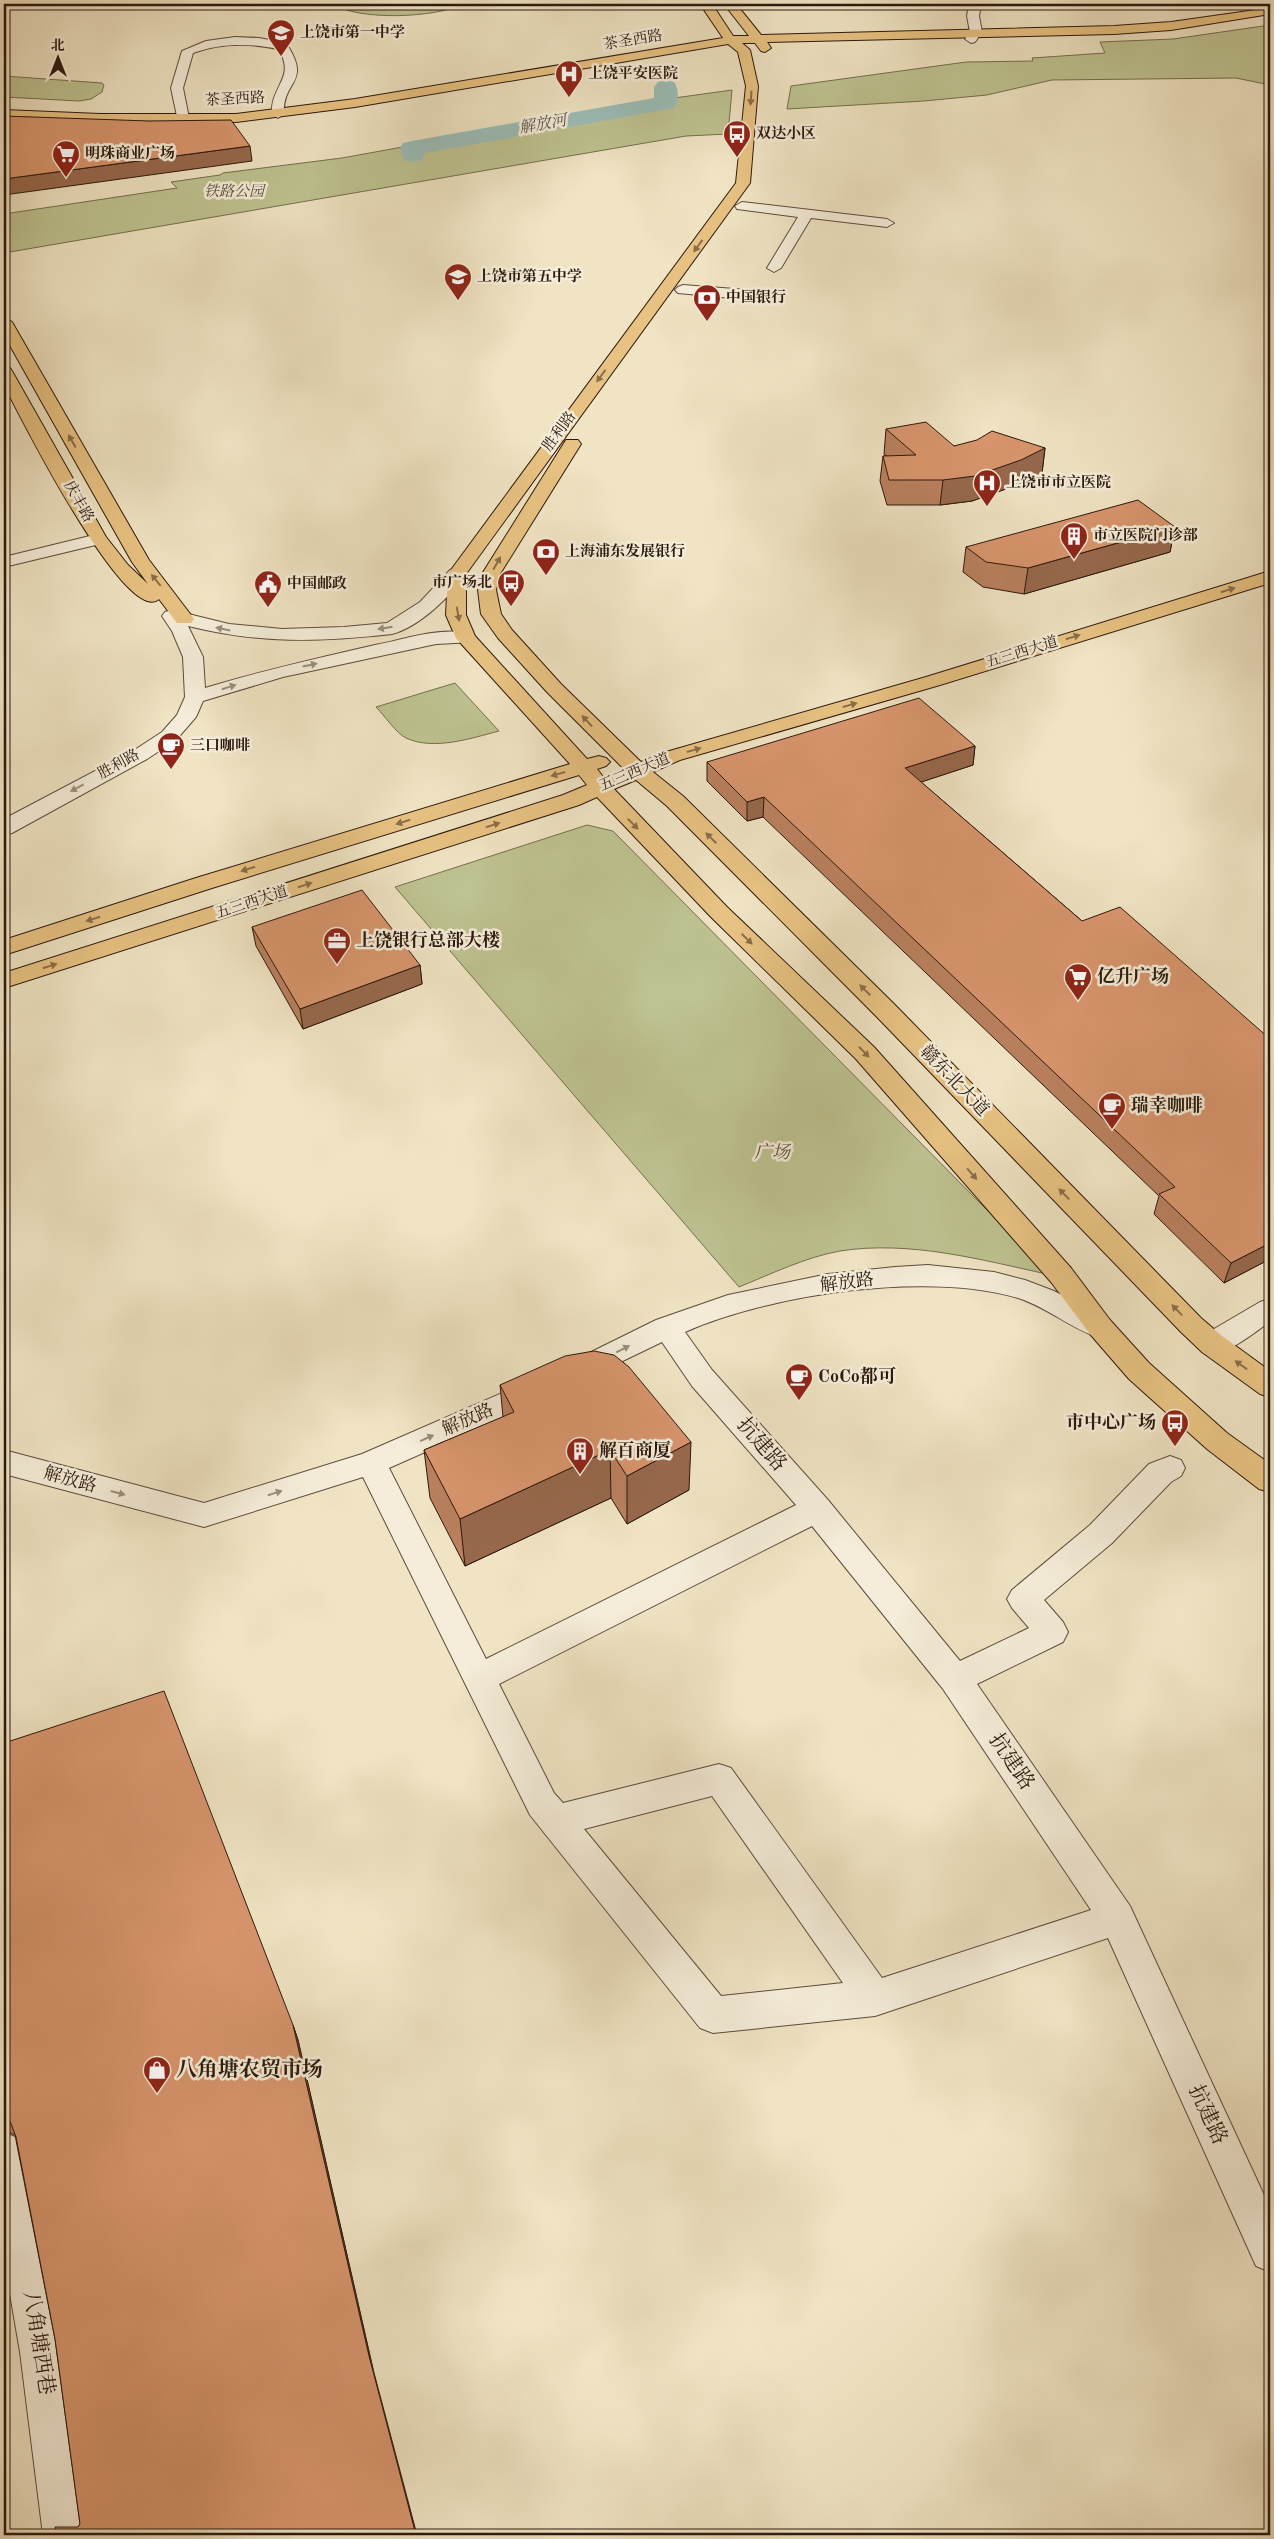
<svg xmlns="http://www.w3.org/2000/svg" width="1274" height="2539" font-family="'Old Standard TT','Noto Serif SC',serif">
	<rect width="100%" height="100%" fill="#f0e4c4"/>
	<filter id="stains"><feTurbulence type="fractalNoise" baseFrequency=".004" numOctaves="4"/><feColorMatrix values="0 0 0 0 .2 0 0 0 0 .09 0 0 0 0 .02 0 0 0 .5 -.17"/></filter>
	<radialGradient id="worn" r=".72"><stop offset=".6" stop-color="#630" stop-opacity="0"/><stop offset="1" stop-color="#630" stop-opacity=".3"/></radialGradient>
	<g fill="#bec391" stroke="#746e4f">
		<path d="M332,4h132c-30,14 -104,17 -132,0z"/>
		<path d="M1270,25v60l-34,-7 -184,2 -65,15 -63,6 -137,8 4,-23 175,-24 67,-1 -1,-3 73,-5 -5,-11 73,-3z"/>
		<path d="M4,76l98,7 2,2 -2,7 -11,7 -12,2 -75,-4z"/>
		<path d="M732,90l-4,44 -42,2 -682,117v-39l173,-26 -6,-6 49,-7 3,-2 119,-15 325,-59z"/>
		<path d="M455,683l44,48c-27,7 -65,20 -93,7 -10,-5 -21,-22 -30,-31z"/>
		<path d="M587,825l26,6 438,444c-69,-15 -141,-35 -211,-24 -34,6 -69,23 -101,36l-344,-400z"/>
	</g>
	<g fill="none" stroke-linecap="round" stroke-linejoin="round">
		<path fill="#9bbeb9" fill-rule="evenodd" d="M666,80l8,2c5,7 5,19 0,26l-249,45 -3,7 -9,2 -9,-2 -4,-12 3,-5 9,-2 242,-43v-11l4,-5z"/>
		<g stroke="#5c4b3b" stroke-width="2">
			<g id="minor">
				<path d="M969,4h12l-2,12 3,16 -7,10 -4,1 -6,-4 5,-7 -3,-16z"/>
				<path d="M235,37l24,1 27,5c27,41 -4,36 -2,71l-6,4 -6,-4c-2,-28 25,-37 6,-65 -28,-6 -58,-6 -85,4l-10,35 6,30 -1,3h-10l-7,-33 11,-37 24,-10z"/>
				<path d="M742,202l145,17 7,4 -7,4 -76,-9 -30,50 -7,4 -7,-4 31,-51 -61,-8 -2,-3z"/>
				<path d="M683,285l91,7 8,5 -8,5 -96,-9 -3,-3 3,-3z"/>
				<path d="M98,534l6,1 3,4 -3,4 -100,24v-10z"/>
				<path d="M457,568l7,2 2,4c-15,22 -47,53 -74,60 -74,8 -131,10 -204,-8l15,31 2,31c56,-17 113,-30 170,-43 31,-6 66,-19 98,-11l3,4 -3,4 -37,2 -153,33 -80,24 -7,16 -20,23 -29,19 -135,74 -8,2v-16l129,-68 29,-19 15,-17 8,-18 -2,-40 -11,-26 -10,-15 3,-4 7,-2 57,14 53,5 62,-2 43,-4 33,-21 30,-32z"/>
				<path d="M928,1265l66,7 31,8 29,11 56,29 4,7 -4,7 -10,4c-29,-9 -53,-31 -82,-40 -91,-27 -247,-4 -333,34l27,38 116,130 132,161 69,-33 -17,-20 -5,-9 5,-9 78,-65 59,-61 21,-8 11,4 4,8 -4,8 -10,6 -59,61 -68,57 19,22 5,10 -5,10 -86,42 153,222 140,302v64l-14,-6 -148,-328 -233,78 -162,17 -13,-5 -170,-213 -167,-338 -159,50 -200,-53v-24l200,53 158,-49 163,-71 10,-3 10,3 5,8 -5,8 -156,69 97,191 310,-154 -104,-119 -30,-44 -83,40 -10,-3 -4,-8 4,-8 87,-43 72,-25 100,-21 67,-7zM812,1526l131,163 148,221 -209,68 -151,-210 -12,-4 -156,39 -9,-10 -55,-109zM712,1796l131,187 -122,13 -137,-167z"/>
				<path d="M1270,1299v23c-19,12 -45,37 -68,30l-4,-8 4,-8 58,-34z"/>
				<path d="M4,2133l14,5 5,14 39,200 25,183h-44l-23,-183 -16,-93z"/>
			</g>
		</g>
		<g stroke="#2b180d" stroke-width="2">
			<g id="major">
				<path d="M700,4h12l21,32h16l-25,-32h12l25,31 353,-9 57,-4 99,-14v6l-99,16 -57,4 -347,8 4,6 -6,4 -4,-1 -6,-8h-13l8,7 8,36 -8,97 -284,391v41l9,21 112,123 12,-3 7,2 4,4 -4,4 -9,3 7,9 20,-9 -77,-77 -49,-54 -17,-24 -3,-24 4,-16 84,-134h12l3,4 -81,130 -4,16 5,24 11,16 49,54 80,78 25,-10 260,-75 344,-106v12l-330,102 -260,75 -27,12 30,24 212,209 306,313 21,18 48,35v26l-10,-3 -58,-42 -21,-20 -304,-315 -210,-211 -31,-26 -22,9 113,118 147,140 197,221 39,52 39,43 78,70 43,31v28l-11,-3 -52,-40 -78,-70 -39,-45 -39,-52 -195,-223 -145,-142 -114,-120 -18,8 -575,183v-15l559,-178 24,-10 -8,-10 -367,113 -208,67v-15l192,-62 374,-114 -114,-126 -10,-23 2,-41 288,-391 10,-97 -8,-34 -10,-8 -373,63 -119,15h-136l-96,-4v-8l96,4h136l119,-15 368,-61z"/>
				<path d="M4,317l8,5 137,238 45,59 -3,4h-14l-18,-24c-33,29 -141,-187 -155,-214v-19l6,2 2,3 94,166 22,28 20,19 -16,-22 -128,-227z"/>
			</g>
		</g>
		<use href="#minor" fill="#f5edd9" fill-rule="evenodd"/>
		<use href="#major" fill="#e8c282" fill-rule="evenodd"/>
	</g>
	<g fill="#ba805e" stroke="#2b180d">
		<path d="M886,429l68,17 91,2 -3,25 -25,12 -45,16 -32,4h-53l-7,-24 3,-25h4l-3,-2z"/>
		<path d="M1175,527l-5,25 -146,42 -41,-7 -20,-15 3,-25z"/>
		<path d="M975,746l-2,19 -52,17 161,139 188,118v220l-46,24 -70,-69 5,-18 -396,-379 -16,4 -40,-40v-19z"/>
		<path d="M252,927l168,38 2,19 -119,45 -47,-83z"/>
		<path d="M500,1385l189,105 -62,34 -16,-26 -146,68 -35,-68 -6,-48 79,-33z"/>
		<path d="M4,1743l289,282 5,15 75,329 -295,158 2,-3 -25,-185 -40,-204 -10,-4 -1,1z"/>
	</g>
	<g fill="#97684c" stroke="#2b180d">
		<path d="M250,146l2,15 -248,34v-16z"/>
		<path d="M1045,448l-3,25 -25,12 -45,16 -32,4 3,-25z"/>
		<path d="M1175,527l-5,25 -146,42 4,-26z"/>
		<path d="M975,746l-2,19 -70,23 2,-20z"/>
		<path d="M764,797l-1,20 -16,4v-19z"/>
		<path d="M420,965l2,19 -119,45 -3,-20z"/>
		<path d="M1270,1243v16l-46,24 7,-20z"/>
		<path d="M691,1442l-2,48 -62,34v-48z"/>
		<path d="M610,1450l1,48 -146,68 -5,-47z"/>
		<path d="M293,2025l5,15 75,329 44,166h-1l-47,-179z"/>
	</g>
	<g fill="#d8956d" stroke="#2b180d">
		<path d="M4,116l145,5 82,-1 19,26 -246,33z"/>
		<path d="M926,422l28,24 23,-6 15,-9 53,17 -24,12 -46,16 -32,4h-54l-6,-24 33,-1 -30,-26z"/>
		<path d="M1138,500l37,27 -147,41 -42,-6 -20,-15z"/>
		<path d="M919,698l56,48 -70,22 177,153 38,-14 150,132v204l-39,20 -72,-69 16,-7 -411,-390 -17,5 -40,-40z"/>
		<path d="M362,890l58,75 -120,44 -48,-82z"/>
		<path d="M594,1351l20,4 15,12 62,75 -64,34 -17,-26 -150,69 -36,-69 90,-38 -14,-27 65,-29z"/>
		<path d="M164,1691l129,334 76,331 47,179h-359l-2,-8h23l2,-3 -25,-185 -39,-202 -6,-16 -6,-2v-376z"/>
	</g>
	<defs><path id="oneway-solid" d="M-6-.8H1V-3.2L6.5 0L1 3.2V.8H-6Z" transform="scale(1.25)"/></defs>
	<g fill="#8a6d48">
		<use href="#oneway-solid" transform="translate(751 98) rotate(94)"/>
		<use href="#oneway-solid" transform="translate(698 246) rotate(126)"/>
		<use href="#oneway-solid" transform="translate(601 376) rotate(126)"/>
		<use href="#oneway-solid" transform="translate(72 441) rotate(-120)"/>
		<use href="#oneway-solid" transform="translate(497 563) rotate(-61)"/>
		<use href="#oneway-solid" transform="translate(156 580) rotate(-129)"/>
		<use href="#oneway-solid" transform="translate(1228 590) rotate(-17)"/>
		<use href="#oneway-solid" transform="translate(458 614) rotate(80)"/>
		<use href="#oneway-solid" transform="translate(1073 637) rotate(-17)"/>
		<use href="#oneway-solid" transform="translate(850 705) rotate(-16)"/>
		<use href="#oneway-solid" transform="translate(587 721) rotate(-133)"/>
		<use href="#oneway-solid" transform="translate(694 750) rotate(-16)"/>
		<use href="#oneway-solid" transform="translate(558 774) rotate(164)"/>
		<use href="#oneway-solid" transform="translate(403 822) rotate(163)"/>
		<use href="#oneway-solid" transform="translate(633 824) rotate(45)"/>
		<use href="#oneway-solid" transform="translate(493 825) rotate(-18)"/>
		<use href="#oneway-solid" transform="translate(711 838) rotate(-135)"/>
		<use href="#oneway-solid" transform="translate(248 869) rotate(163)"/>
		<use href="#oneway-solid" transform="translate(305 885) rotate(-18)"/>
		<use href="#oneway-solid" transform="translate(93 919) rotate(162)"/>
		<use href="#oneway-solid" transform="translate(747 939) rotate(44)"/>
		<use href="#oneway-solid" transform="translate(50 966) rotate(-17)"/>
		<use href="#oneway-solid" transform="translate(865 990) rotate(-135)"/>
		<use href="#oneway-solid" transform="translate(864 1052) rotate(46)"/>
		<use href="#oneway-solid" transform="translate(972 1174) rotate(49)"/>
		<use href="#oneway-solid" transform="translate(1064 1194) rotate(-134)"/>
		<use href="#oneway-solid" transform="translate(1177 1310) rotate(-134)"/>
		<use href="#oneway-solid" transform="translate(1241 1365) rotate(-144)"/>
	</g>
	<g fill="#9a8d7d">
		<use href="#oneway-solid" transform="translate(385 628) rotate(171)"/>
		<use href="#oneway-solid" transform="translate(223 629) rotate(-168)"/>
		<use href="#oneway-solid" transform="translate(310 665) rotate(-12)"/>
		<use href="#oneway-solid" transform="translate(229 687) rotate(-17)"/>
		<use href="#oneway-solid" transform="translate(77 788) rotate(152)"/>
		<use href="#oneway-solid" transform="translate(623 1349) rotate(-27)"/>
		<use href="#oneway-solid" transform="translate(427 1438) rotate(-24)"/>
		<use href="#oneway-solid" transform="translate(118 1493) rotate(15)"/>
		<use href="#oneway-solid" transform="translate(275 1493) rotate(-17)"/>
	</g>
	<defs>
		<g id="school-pin" transform="scale(1.4375)"><path d="M0 17L-7.5 6A9.5 9.5 0 1 1 7.5 6Z" fill="#8f2418" stroke="#f5edd9"/><path d="M0-5L7-2L0 1L-7-2ZM-4 1L0 2.5L4 1V4Q0 6-4 4Z" fill="#fff"/></g>
		<g id="hospital-pin" transform="scale(1.4375)"><path d="M0 17L-7.5 6A9.5 9.5 0 1 1 7.5 6Z" fill="#8f2418" stroke="#f5edd9"/><path d="M-5-5h3v3.5h4V-5h3V5h-3V1.5h-4V5h-3Z" fill="#fff"/></g>
		<g id="bus-pin" transform="scale(1.4375)"><path d="M0 17L-7.5 6A9.5 9.5 0 1 1 7.5 6Z" fill="#8f2418" stroke="#f5edd9"/><path d="M-5-6H5V4H4V6H2V4H-2V6H-4V4H-5ZM-3.5-4V0h7V-4ZM-3.5 1.2v1.5H-2V1.2ZM2 1.2v1.5H3.5V1.2Z" fill="#fff"/></g>
		<g id="supermarket-pin" transform="scale(1.4375)"><path d="M0 17L-7.5 6A9.5 9.5 0 1 1 7.5 6Z" fill="#8f2418" stroke="#f5edd9"/><path d="M-6-5.5h2.5l.6 2H6L4.5 2H-2.5L-4.4-4H-6ZM-1.5 3.2a1.3 1.3 0 1 0 .1 0ZM3 3.2a1.3 1.3 0 1 0 .1 0Z" fill="#fff"/></g>
		<g id="bank-pin" transform="scale(1.4375)"><path d="M0 17L-7.5 6A9.5 9.5 0 1 1 7.5 6Z" fill="#8f2418" stroke="#f5edd9"/><path d="M-6-4H6V4H-6ZM0-2.3a2.3 2.3 0 1 0 0 4.6a2.3 2.3 0 1 0 0-4.6Z" fill="#fff"/></g>
		<g id="building-pin" transform="scale(1.4375)"><path d="M0 17L-7.5 6A9.5 9.5 0 1 1 7.5 6Z" fill="#8f2418" stroke="#f5edd9"/><path d="M-4-6H4V6H1V3H-1V6H-4ZM-2.5-4.3h1.7v1.8h-1.7ZM.8-4.3h1.7v1.8H.8ZM-2.5-1h1.7V.8h-1.7ZM.8-1h1.7V.8H.8Z" fill="#fff"/></g>
		<g id="civic-pin" transform="scale(1.4375)"><path d="M0 17L-7.5 6A9.5 9.5 0 1 1 7.5 6Z" fill="#8f2418" stroke="#f5edd9"/><path d="M-.6-6.5H3V-4.5H.6V-3L4-1V1h2V6H-6V1h2V-1L-.6-3ZM-1.2 2.5V6h2.4V2.5Z" fill="#fff"/></g>
		<g id="cafe-pin" transform="scale(1.4375)"><path d="M0 17L-7.5 6A9.5 9.5 0 1 1 7.5 6Z" fill="#8f2418" stroke="#f5edd9"/><path d="M-5.5-4.5H6V0H3Q3 3.5 0 3.5H-2.5Q-5.5 3.5-5.5 0ZM3-3.2v2h1.7v-2ZM-6 4.5H4V6H-6Z" fill="#fff"/></g>
		<g id="office-pin" transform="scale(1.4375)"><path d="M0 17L-7.5 6A9.5 9.5 0 1 1 7.5 6Z" fill="#8f2418" stroke="#f5edd9"/><path d="M-6-3h4V-5.5h4V-3h4V5H-6ZM-1-4.5V-3h2v-1.5ZM-6 0V1H6V0Z" fill="#fff"/></g>
		<g id="shop-pin" transform="scale(1.4375)"><path d="M0 17L-7.5 6A9.5 9.5 0 1 1 7.5 6Z" fill="#8f2418" stroke="#f5edd9"/><path d="M-5-2.5h2.3a2.7 3.5 0 0 1 5.4 0H5L5.5 6h-11ZM-1.5-2.5h3a1.5 2.3 0 0 0-3 0Z" fill="#fff"/></g>
	</defs>
	<g fill-rule="evenodd">
		<use href="#school-pin" x="281" y="33"/>
		<use href="#hospital-pin" x="569" y="74"/>
		<use href="#bus-pin" x="737" y="134"/>
		<use href="#supermarket-pin" x="66" y="154"/>
		<use href="#school-pin" x="458" y="277"/>
		<use href="#bank-pin" x="707" y="298"/>
		<use href="#hospital-pin" x="987" y="483"/>
		<use href="#building-pin" x="1074" y="536"/>
		<use href="#bank-pin" x="546" y="552"/>
		<use href="#bus-pin" x="511" y="583"/>
		<use href="#civic-pin" x="268" y="584"/>
		<use href="#cafe-pin" x="171" y="746"/>
		<use href="#office-pin" x="337" y="941"/>
		<use href="#supermarket-pin" x="1078" y="977"/>
		<use href="#cafe-pin" x="1112" y="1106"/>
		<use href="#cafe-pin" x="799" y="1377"/>
		<use href="#bus-pin" x="1175" y="1423"/>
		<use href="#building-pin" x="580" y="1451"/>
		<use href="#shop-pin" x="157" y="2070"/>
	</g>
	<g text-anchor="middle" dominant-baseline="central" stroke-width="5" stroke-linejoin="round" paint-order="stroke">
		<g font-size="15" font-weight="bold" fill="#2b180d" stroke="#f5edd9" text-anchor="start">
			<text x="300" y="33">上饶市第一中学</text>
			<text x="588" y="74">上饶平安医院</text>
			<text x="756" y="134">双达小区</text>
			<text x="85" y="154">明珠商业广场</text>
			<text x="477" y="277">上饶市第五中学</text>
			<text x="726" y="298">中国银行</text>
			<text x="1006" y="483">上饶市市立医院</text>
			<text x="1093" y="536">市立医院门诊部</text>
			<text x="565" y="552">上海浦东发展银行</text>
			<text x="492" y="583" text-anchor="end">市广场北</text>
			<text x="287" y="584">中国邮政</text>
			<text x="190" y="746">三口咖啡</text>
		</g>
		<g font-size="15" fill="#2b180d" stroke="#f5edd9">
			<text transform="translate(633 41) rotate(-9)">茶圣西路</text>
			<text transform="translate(235 100) rotate(-3)">茶圣西路</text>
			<text transform="translate(560 432) rotate(-54)">胜利路</text>
			<text transform="translate(78 502) rotate(61)">庆丰路</text>
			<text transform="translate(1022 653) rotate(-17)">五三西大道</text>
			<text transform="translate(119 765) rotate(-29)">胜利路</text>
			<text transform="translate(635 773) rotate(-23)">五三西大道</text>
			<text transform="translate(252 903) rotate(-18)">五三西大道</text>
		</g>
		<g font-size="15" font-style="italic" fill="#574b35" stroke="#f5edd9">
			<text x="234" y="192">铁路公园</text>
		</g>
		<g font-size="16" font-style="italic" fill="#525249" stroke="#f5edd9">
			<text transform="translate(543 125) rotate(-10)">解放河</text>
		</g>
		<g font-size="18" font-weight="bold" fill="#2b180d" stroke="#f5edd9" text-anchor="start">
			<text x="356" y="941">上饶银行总部大楼</text>
			<text x="1097" y="977">亿升广场</text>
			<text x="1131" y="1106">瑞幸咖啡</text>
			<text x="818" y="1377">CoCo都可</text>
			<text x="1156" y="1423" text-anchor="end">市中心广场</text>
			<text x="599" y="1451">解百商厦</text>
		</g>
		<g font-size="18" fill="#2b180d" stroke="#f5edd9">
			<text transform="translate(954 1081) rotate(46)">赣东北大道</text>
			<text transform="translate(847 1283) rotate(-7)">解放路</text>
			<text transform="translate(468 1420) rotate(-24)">解放路</text>
			<text transform="translate(70 1480) rotate(15)">解放路</text>
		</g>
		<g font-size="18" font-style="italic" fill="#574b35" stroke="#f5edd9">
			<text x="772" y="1153">广场</text>
		</g>
		<g font-size="21" fill="#2b180d" stroke="#f5edd9">
			<text transform="translate(761 1445) rotate(49)">抗建路</text>
			<text transform="translate(1011 1762) rotate(56)">抗建路</text>
			<text transform="translate(1207 2115) rotate(65)">抗建路</text>
			<text transform="translate(38 2343) rotate(81)">八角塘西巷</text>
		</g>
		<g font-size="21" font-weight="bold" fill="#2b180d" stroke="#f5edd9" text-anchor="start">
			<text x="176" y="2070">八角塘农贸市场</text>
		</g>
	</g>
	<rect width="1274" height="2539" fill="none" stroke="#f0e4c4" stroke-width="20"/>
	<rect x="5" y="5" width="1264" height="2529" fill="none" stroke="#2b180d" stroke-width="2.5"/>
	<rect x="10" y="10" width="1254" height="2519" fill="none" stroke="#2b180d"/>
	<g transform="translate(58 58)" stroke="#f5edd9" stroke-width="4" paint-order="stroke">
	<path d="M0-4L9 19L0 12L-9 19Z" fill="#2b180d"/>
	<text y="-8" font-size="14" font-weight="bold" text-anchor="middle" fill="#2b180d">北</text>
	</g>
	<rect width="100%" height="100%" filter="url(#stains)"/>
	<rect width="100%" height="100%" fill="url(#worn)"/>
</svg>
